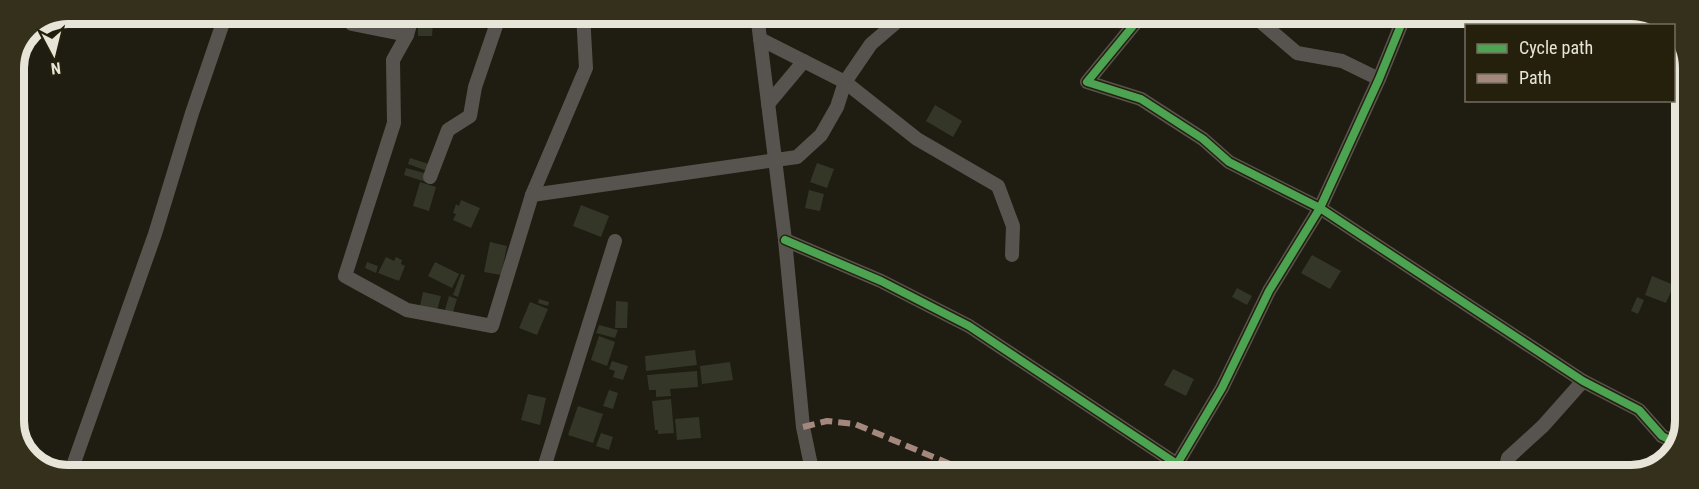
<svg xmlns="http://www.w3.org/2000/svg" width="1699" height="489" font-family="'Roboto Condensed',sans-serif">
	<rect width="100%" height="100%" fill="#1f1c12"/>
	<g fill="#343627">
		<path d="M423,14h20l-2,8 -19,-4z"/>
		<path d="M456,14h27v7l-27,-2z"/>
		<path d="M765,14h9l1,5 -10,1z"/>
		<path d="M856,14h14l-5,7z"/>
		<path d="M1100,15h27l-7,14 -22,-11z"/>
		<path d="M1374,15h11l11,7 -4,7 -20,-12z"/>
		<path d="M847,16l5,4 -5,7 -6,-4z"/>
		<path d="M418,22l15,1 -1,13h-14z"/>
		<path d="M935,105l27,16 -9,16 -27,-16z"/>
		<path d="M410,158l22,7 -2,7 -22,-8z"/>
		<path d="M817,163l17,6 -7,19 -17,-6z"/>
		<path d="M406,168l22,6 -2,8 -22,-7z"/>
		<path d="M420,182l16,5 -7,24 -16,-5z"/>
		<path d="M809,190l15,4 -4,17 -15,-3z"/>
		<path d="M461,200l19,8 -9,20 -18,-8 3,-6 -3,-1 3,-9 3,2z"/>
		<path d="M581,205l28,11 -8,21 -28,-11z"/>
		<path d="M490,242l17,4 -6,29 -17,-3z"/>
		<path d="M1312,255l29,16 -11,18 -29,-16z"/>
		<path d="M386,257l8,4 2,-4 6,3 -1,4 4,2 -6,15 -21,-8z"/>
		<path d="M367,262l11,4 -2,7 -11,-5z"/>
		<path d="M435,262l24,12 -7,14 -24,-12z"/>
		<path d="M461,274l4,1 -7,22 -5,-2z"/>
		<path d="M1652,276l22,9 -8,18 -21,-8z"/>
		<path d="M1237,288l15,8 -5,9 -15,-8z"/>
		<path d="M423,292l18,4 -5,18 -17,-4z"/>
		<path d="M449,296l8,3 -5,16 -8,-2z"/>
		<path d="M1637,297l7,3 -6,14 -7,-3z"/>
		<path d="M539,299l10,3 -1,4 -10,-3z"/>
		<path d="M616,301l12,1 -1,26h-12z"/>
		<path d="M530,302l18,7 -11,26 -18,-7z"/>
		<path d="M599,325l19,5 -3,8 -19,-5z"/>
		<path d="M599,336l16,6 -8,24 -16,-6z"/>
		<path d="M695,350l2,15 -51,6 -1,-15z"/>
		<path d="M612,361l16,5 -5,14 -10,-3 2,-6 -6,-2z"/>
		<path d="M730,362l3,18 -31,4 -2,-18z"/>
		<path d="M1173,369l21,10 -8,17 -22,-11z"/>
		<path d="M697,371l1,16 -28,2 1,7 -15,1v-7h-7l-2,-15z"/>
		<path d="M609,390l9,3 -5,16 -10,-3z"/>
		<path d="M528,394l18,4 -6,27 -19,-5z"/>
		<path d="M671,399l3,34 -16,1v-4h-3l-3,-29z"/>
		<path d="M578,406l25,8 -10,29 -25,-8z"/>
		<path d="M699,417l2,21 -24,2 -2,-21z"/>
		<path d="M601,433l12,4 -4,13 -13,-4z"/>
		<path d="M591,462l8,1 -1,11h-9z"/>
	</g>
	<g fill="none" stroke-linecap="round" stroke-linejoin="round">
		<g stroke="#57544f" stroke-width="14">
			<path d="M341,14l11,10 55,11"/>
			<path d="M413,14l-6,21 -14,25 1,63 -49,153 62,34 85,16 40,-131 54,-127 -3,-54"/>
			<path d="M757,14l28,226 18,187 10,48"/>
			<path d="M1142,15l-55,67 54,17 62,40 26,23 91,46 263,173 56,29 23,26 16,8"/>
			<path d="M1237,15l18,2 42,36 45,8 37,18"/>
			<path d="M1653,26l2,-4"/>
			<path d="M760,39l85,43 72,57 81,47 15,40 -1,29"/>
			<path d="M768,104l36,-43"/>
			<path d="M430,177l18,-47 22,-14 5,-29 22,-64 -1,-9"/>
			<path d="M532,195l265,-38 24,-22 16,-28 8,-25 26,-38 35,-30"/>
			<path d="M785,240l96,41 88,45 208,138 45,-76 47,-97 51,-83 59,-129 26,-64"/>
			<path d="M70,474l85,-240 37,-121 34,-99"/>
			<path d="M542,474l73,-233"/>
			<path d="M1166,475l11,-11 24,11"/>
			<path d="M1504,475l4,-17 35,-32 40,-45"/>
		</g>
		<g stroke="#5f5b53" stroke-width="20">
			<path d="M1557,15l17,11"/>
			<path d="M1674,82l11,7"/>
		</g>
		<g stroke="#a5887d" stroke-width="6" stroke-dasharray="12 6" stroke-linecap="butt">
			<path d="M1676,277l8,-3"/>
			<path d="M803,427l24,-6 28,3 121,51"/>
			<path d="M28,457l9,6"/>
		</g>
		<g stroke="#25200c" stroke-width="11">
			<g id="cycleway">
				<path d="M1142,15l-55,67 54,17 62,40 26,23 91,46 263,173 56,29 23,26 16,8"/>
				<path d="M785,240l96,41 88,45 208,138 45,-76 47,-97 51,-83 59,-129 26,-64"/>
			</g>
		</g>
		<use href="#cycleway" stroke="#4ca352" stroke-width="8"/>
	</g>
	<path d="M0 0H1699V489H0ZM68 24H1631A44 44 0 0 1 1675 68V421A44 44 0 0 1 1631 465H68A44 44 0 0 1 24 421V68A44 44 0 0 1 68 24Z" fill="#35301c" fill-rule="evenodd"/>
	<path fill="none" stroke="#e7e4d8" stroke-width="8" d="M68 24H1631A44 44 0 0 1 1675 68V421A44 44 0 0 1 1631 465H68A44 44 0 0 1 24 421V68A44 44 0 0 1 68 24Z"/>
	<rect x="1465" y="24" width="210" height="78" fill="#25200c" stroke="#736e5e" stroke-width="1.5"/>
	<rect x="1477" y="44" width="30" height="9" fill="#4ca352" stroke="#736e5e" stroke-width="1.5"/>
	<text x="1519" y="54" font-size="18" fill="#e7e4d8">Cycle path</text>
	<rect x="1477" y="74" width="30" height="9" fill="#a5887d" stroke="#736e5e" stroke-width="1.5"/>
	<text x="1519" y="84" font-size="18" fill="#e7e4d8">Path</text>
	<g transform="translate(54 54) rotate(173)" stroke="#25200c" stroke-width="4.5" paint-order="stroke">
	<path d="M0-4.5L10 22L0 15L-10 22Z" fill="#e7e4d8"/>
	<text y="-9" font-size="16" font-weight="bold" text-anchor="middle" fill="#e7e4d8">N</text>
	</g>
</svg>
